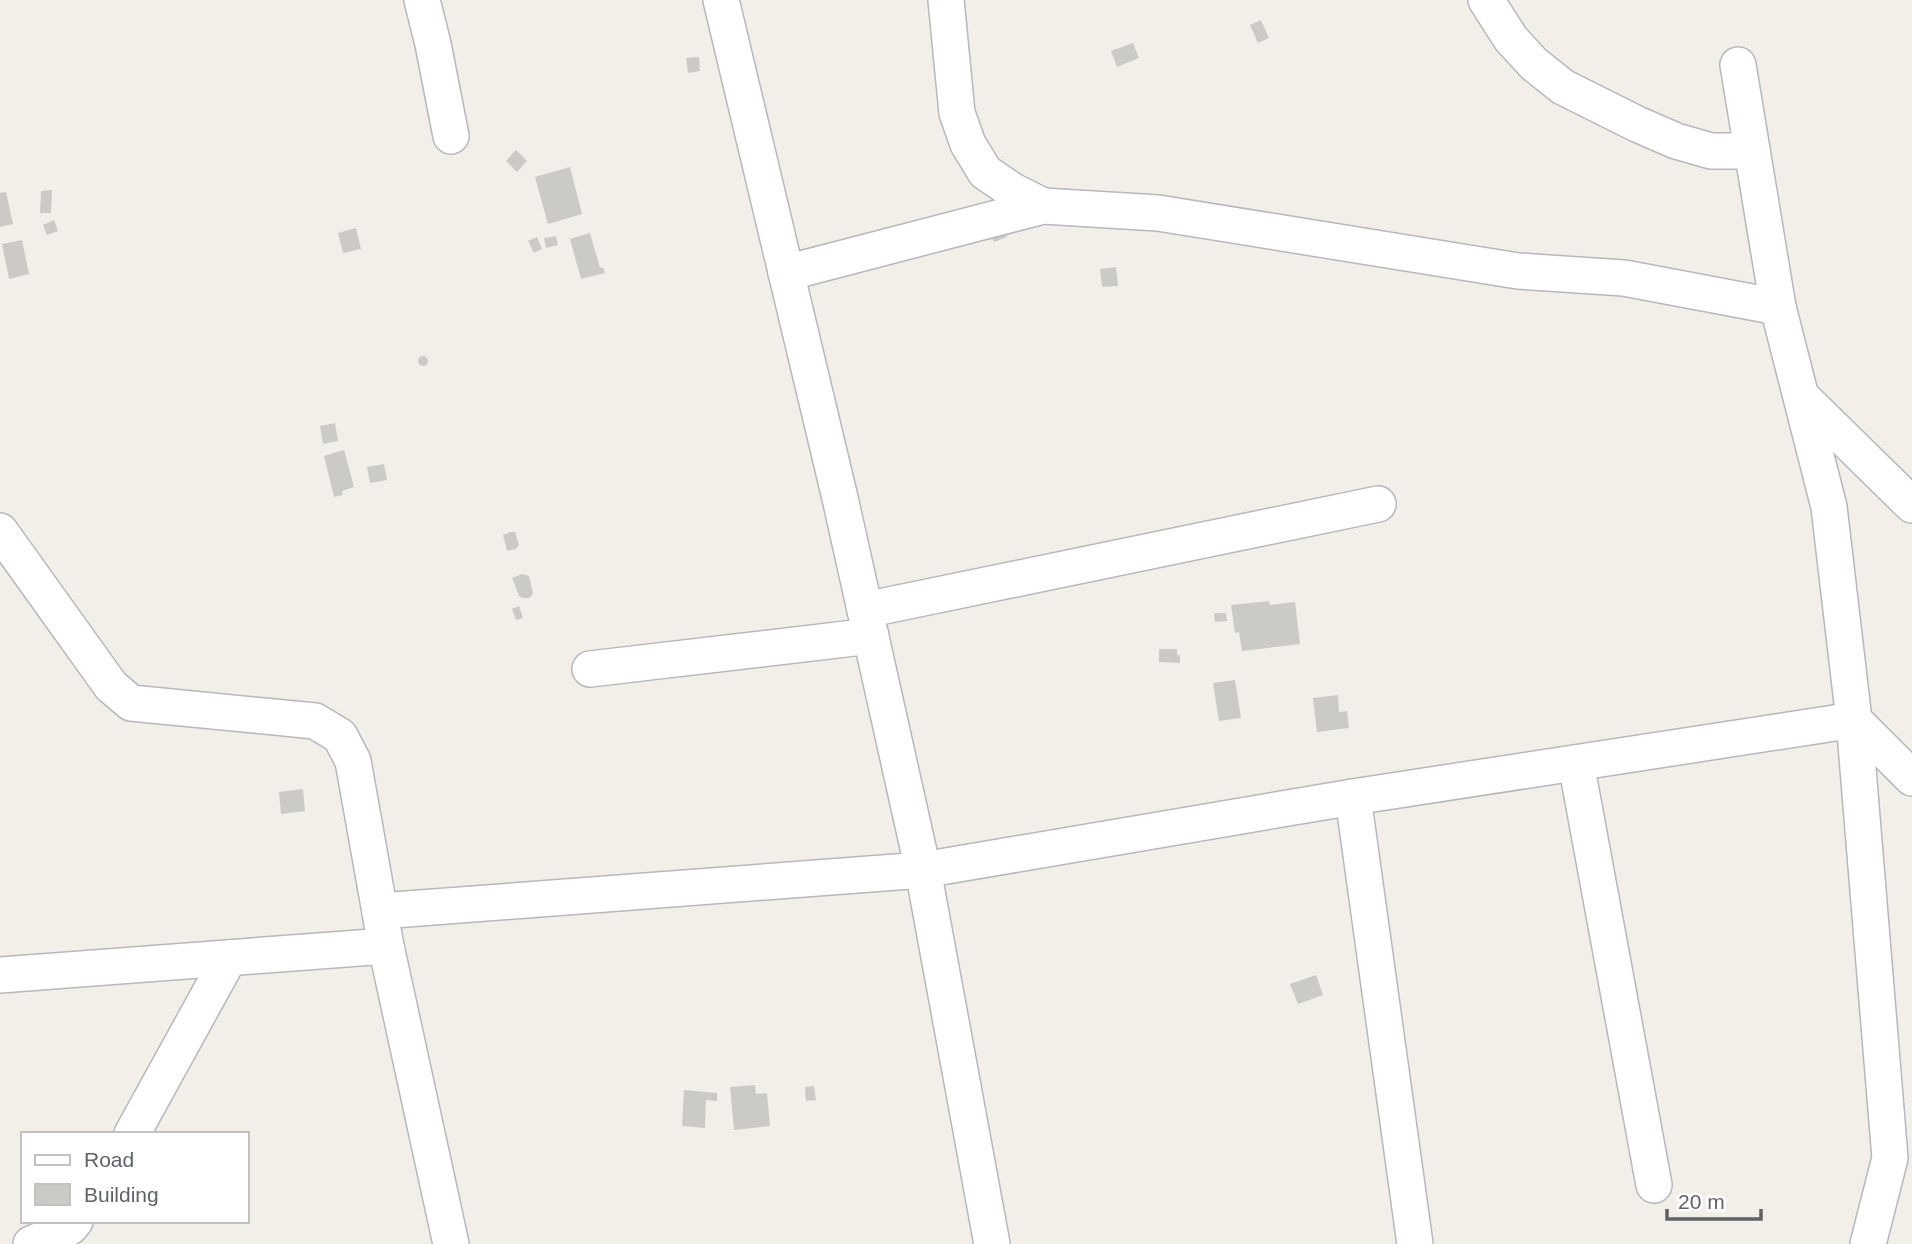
<svg xmlns="http://www.w3.org/2000/svg" width="1912" height="1244" font-family="Arial,sans-serif">
	<rect width="100%" height="100%" fill="#f1efe8"/>
	<g fill="#cccac5">
		<path d="M1261,20l8,18 -11,5 -8,-18z"/>
		<path d="M1133,43l6,15 -22,9 -6,-16z"/>
		<path d="M699,57l1,14 -12,2 -2,-15z"/>
		<path d="M516,150l11,11 -10,11 -11,-11z"/>
		<path d="M570,167l12,47 -34,10 -13,-47z"/>
		<path d="M52,190l-1,23h-11l1,-22z"/>
		<path d="M6,192l7,32 -13,3v-34z"/>
		<path d="M54,220l4,11 -11,4 -4,-10z"/>
		<path d="M1002,224l5,13 -13,5 -6,-13z"/>
		<path d="M356,228l5,21 -18,4 -5,-20z"/>
		<path d="M590,233l10,35 3,-1 2,6 -24,6 -11,-40z"/>
		<path d="M556,236l2,9 -12,3 -2,-10z"/>
		<path d="M537,237l5,12 -8,4 -6,-12z"/>
		<path d="M22,240l7,34 -20,5 -7,-35z"/>
		<path d="M1116,267l2,19 -16,1 -2,-18z"/>
		<circle cx="423" cy="361" r="5"/>
		<path d="M335,423l3,18 -15,3 -3,-18z"/>
		<path d="M344,450l10,37 -12,4 1,4 -9,2 -10,-41z"/>
		<path d="M384,464l3,16 -17,3 -3,-16z"/>
		<path d="M510,532h5l4,13 -3,4 -9,2 -4,-16z"/>
		<path d="M522,574l7,2 4,17 -3,5h-7l-4,-2 -7,-18z"/>
		<path d="M1269,601l1,4 25,-3 5,42 -58,7 -3,-19 -4,1 -4,-28z"/>
		<path d="M519,606l4,12 -7,2 -4,-11z"/>
		<path d="M1214,613h12l1,8 -12,1z"/>
		<path d="M1159,649h18v6h3v8l-21,-1z"/>
		<path d="M1235,680l6,38 -22,3 -6,-38z"/>
		<path d="M1338,695l1,17 8,-1 2,17 -32,4 -4,-34z"/>
		<path d="M303,789l2,22 -24,3 -2,-22z"/>
		<path d="M1316,975l7,20 -25,9 -8,-20z"/>
		<path d="M755,1085l1,9 11,-1 3,33 -36,4 -4,-43z"/>
		<path d="M814,1086l2,14 -10,1 -1,-14z"/>
		<path d="M684,1090l33,3v8l-11,-1 -1,28 -23,-2z"/>
	</g>
	<g fill="none" stroke-linecap="round" stroke-linejoin="round">
		<g stroke="#b5b8bc" stroke-width="38">
			<g id="minor">
				<path d="M422,0l11,44 18,92"/>
				<path d="M721,0l119,498 83,372 69,374"/>
				<path d="M946,0l11,113 11,31 17,28 28,19 30,15"/>
				<path d="M1486,0l25,39 23,25 29,23 74,37 39,17 35,10h41"/>
				<path d="M1738,65l40,242 51,200 25,213 36,438 -22,86"/>
				<path d="M786,273l257,-67 115,7 360,58 106,7 154,29"/>
				<path d="M1802,397l110,108"/>
				<path d="M0,531l111,155 20,17 184,18 25,15 13,25 33,185 65,298"/>
				<path d="M865,610l513,-106"/>
				<path d="M590,669l281,-33"/>
				<path d="M1576,763l78,422"/>
				<path d="M1353,797l62,447"/>
				<path d="M380,911l543,-41 430,-73 501,-77 58,58"/>
				<path d="M0,975l386,-29"/>
				<path d="M132,1134l97,-176"/>
				<path d="M31,1244l39,-17 5,-6"/>
			</g>
		</g>
		<use href="#minor" stroke="#fff" stroke-width="35"/>
	</g>
	<rect x="21" y="1132" width="228" height="91" fill="#ffffff" stroke="#bfc1c3" stroke-width="2"/>
	<rect x="35" y="1155" width="35" height="10" fill="#ffffff" stroke="#bfc1c3" stroke-width="2"/>
	<text x="84" y="1167" font-size="21" fill="#5f6368">Road</text>
	<rect x="35" y="1184" width="35" height="21" fill="#cccac5" stroke="#bfc1c3" stroke-width="2"/>
	<text x="84" y="1202" font-size="21" fill="#5f6368">Building</text>
	<path d="M1667 1209v10h94v-10" fill="none" stroke="#5f6368" stroke-width="3.5"/>
	<text x="1678" y="1209" font-size="21" fill="#5f6368" stroke="#ffffff" stroke-width="5" paint-order="stroke">20 m</text>
</svg>
